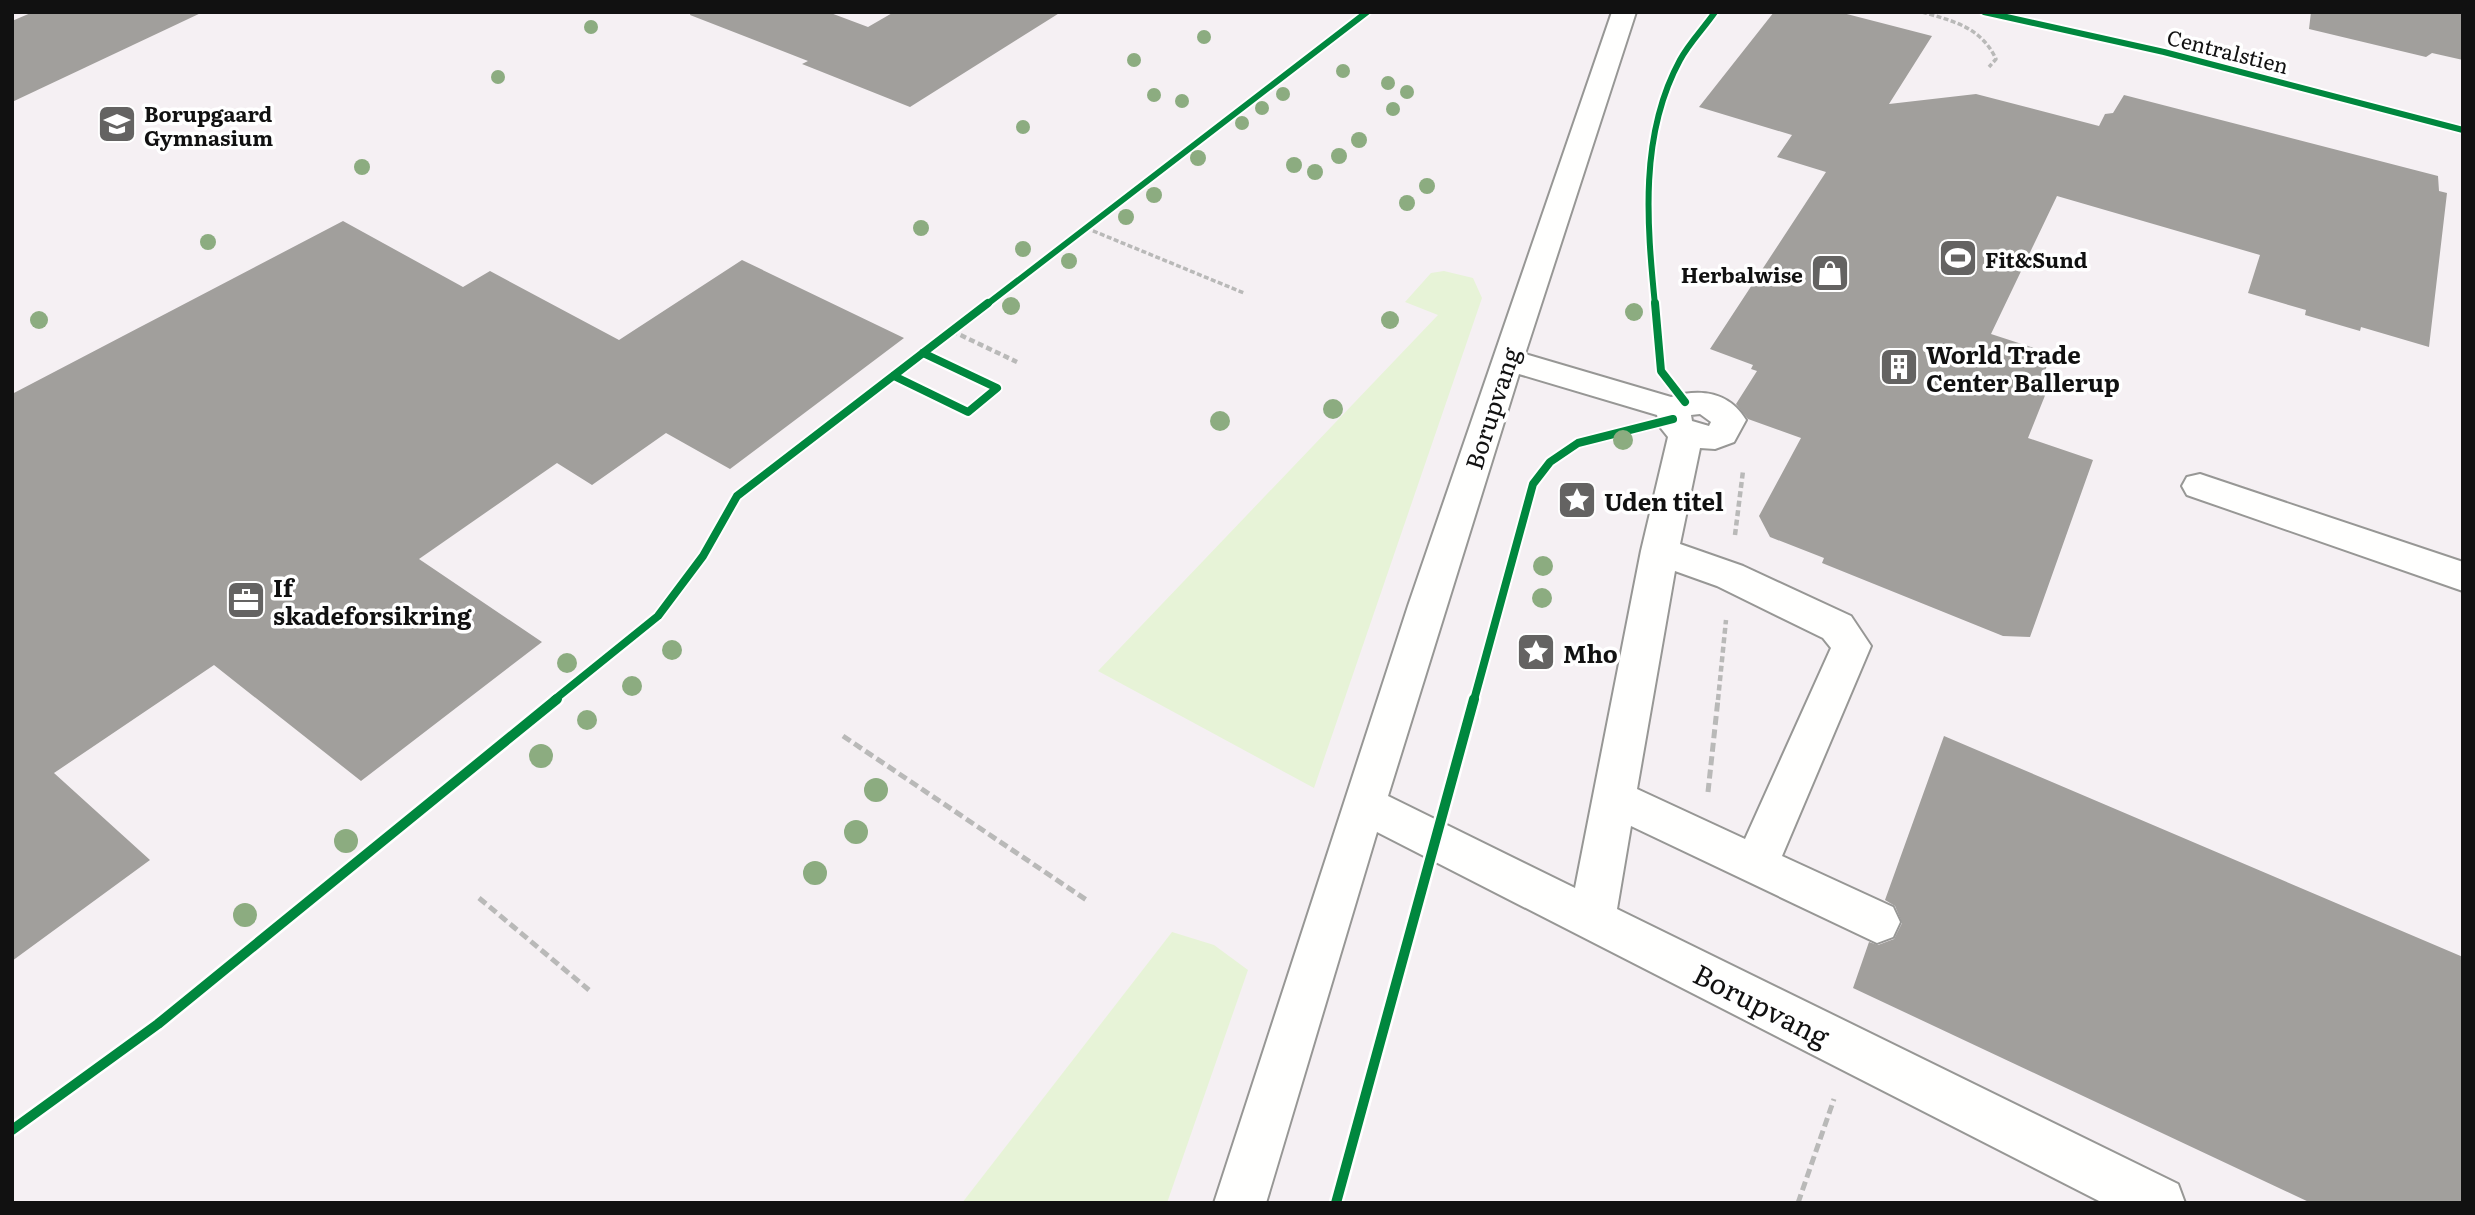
<svg xmlns="http://www.w3.org/2000/svg" width="2475" height="1215" font-family="Literata,serif">
	<rect width="100%" height="100%" fill="#fdfcf7"/>
	<rect fill="#f5f0f3" x="12" y="12" width="2451" height="1191"/>
	<g fill="#e7f3d7">
		<path d="M1444,271l29,7 9,20 -168,490 -216,-117 340,-356 -33,-13 26,-29z"/>
		<path d="M1172,932l42,13 34,25 -81,233h-205z"/>
	</g>
	<g fill="#a19f9c">
		<path d="M33,12h170l-191,90v-81z"/>
		<path d="M691,12h137l40,15 26,-15h167l-151,95 -108,-43 6,-3 -118,-46z"/>
		<path d="M1774,12h65l93,24 -43,68 87,-10 123,32 6,-12 8,-1 11,-18 314,81 1,15 8,2 -18,154 -68,-20 -1,4 -55,-16 1,-5 -58,-17 12,-38 -203,-59 -66,138 61,20 -15,36 9,3 -18,45 65,22 -63,177 -27,-1 -181,-73 2,-5 -54,-21 -11,-21 42,-78 -53,-19 -12,-15 21,-33 -6,-2 2,-4 -43,-16 116,-177 -49,-15 15,-22 -93,-28z"/>
		<path d="M2311,12h152v48l-31,-7 -6,4 -117,-28z"/>
		<path d="M343,221l120,66 27,-16 129,69 123,-80 162,78 -174,131 -64,-36 -74,52 -35,-22 -138,96 123,83 -181,139 -147,-116 -160,108 96,87 -138,101v-567z"/>
		<path d="M1944,736l519,221v246h-152l-458,-215 16,-46 9,3 16,-6 8,-16 -7,-17 -10,-6z"/>
	</g>
	<g fill="none" stroke-linecap="round" stroke-linejoin="round">
		<g stroke="#979795" stroke-width="4">
			<g id="minor">
				<path d="M1612,12h24l-111,342 146,43c30,-9 58,-5 75,23l-12,22 -19,7 -15,-1 -20,96 63,22 108,50 20,30 -89,210 111,51 7,15 -7,15 -16,6 -246,-117 -14,83 561,275 7,19h-82l-726,-371 -111,371h-52l194,-597zM1519,374l138,41 3,12 8,10 -27,114 -66,337 -187,-92zM1700,414l11,8 -2,4 -17,-5 -1,-6zM1675,571l42,15 106,52 8,10 -86,191 -108,-50z"/>
				<path d="M2200,474l263,88v29l-276,-96 -5,-9 5,-9z"/>
			</g>
		</g>
		<g stroke="#b9b9b8" stroke-width="3.5" stroke-dasharray="5 2.5" stroke-linecap="butt">
			<path d="M1922,12c31,9 59,15 74,47l-7,8"/>
			<path d="M1086,228l158,65"/>
		</g>
		<g stroke="#b9b9b8" stroke-width="4.5" stroke-dasharray="6 3.5" stroke-linecap="butt">
			<path d="M952,331l65,31"/>
			<path d="M1735,535l8,-64"/>
			<path d="M1718,700l8,-80"/>
		</g>
		<g stroke="#b9b9b8" stroke-width="5" stroke-dasharray="9 4.5" stroke-linecap="butt">
			<path d="M843,736l245,165"/>
			<path d="M1708,792l10,-93"/>
			<path d="M479,898l110,92"/>
			<path d="M1798,1203l36,-104"/>
		</g>
		<use href="#minor" fill="#fffffe" fill-rule="evenodd"/>
		<g stroke="#fff" stroke-width="10">
			<g id="cycleway-far2">
				<path d="M1984,12l180,40 299,78"/>
				<path d="M986,305l381,-293"/>
				<path d="M1655,305c-8,-81 -16,-170 25,-245 9,-17 24,-32 35,-48"/>
			</g>
		</g>
		<g stroke="#fff" stroke-width="12">
			<g id="cycleway-far1">
				<path d="M1655,303l6,68 24,31"/>
				<path d="M894,376l74,36 29,-24 -74,-35"/>
				<path d="M554,700l104,-84 45,-60 34,-60 251,-193"/>
				<path d="M1474,700l59,-216 17,-22 28,-19 95,-24"/>
			</g>
		</g>
		<g stroke="#fff" stroke-width="15">
			<g id="cycleway">
				<path d="M12,1130l146,-106 399,-325"/>
				<path d="M1336,1203l138,-504"/>
			</g>
		</g>
		<use href="#cycleway-far2" stroke="#00873e" stroke-width="6"/>
		<use href="#cycleway-far1" stroke="#00873e" stroke-width="8"/>
		<use href="#cycleway" stroke="#00873e" stroke-width="10"/>
	</g>
	<g fill="#8cac80">
		<circle cx="591" cy="27" r="7"/>
		<circle cx="1204" cy="37" r="7"/>
		<circle cx="1134" cy="60" r="7"/>
		<circle cx="1343" cy="71" r="7"/>
		<circle cx="498" cy="77" r="7"/>
		<circle cx="1388" cy="83" r="7"/>
		<circle cx="1407" cy="92" r="7"/>
		<circle cx="1283" cy="94" r="7"/>
		<circle cx="1154" cy="95" r="7"/>
		<circle cx="1182" cy="101" r="7"/>
		<circle cx="1262" cy="108" r="7"/>
		<circle cx="1393" cy="109" r="7"/>
		<circle cx="1242" cy="123" r="7"/>
		<circle cx="1023" cy="127" r="7"/>
		<circle cx="1359" cy="140" r="8"/>
		<circle cx="1339" cy="156" r="8"/>
		<circle cx="1198" cy="158" r="8"/>
		<circle cx="1294" cy="165" r="8"/>
		<circle cx="362" cy="167" r="8"/>
		<circle cx="1315" cy="172" r="8"/>
		<circle cx="1427" cy="186" r="8"/>
		<circle cx="1154" cy="195" r="8"/>
		<circle cx="1407" cy="203" r="8"/>
		<circle cx="1126" cy="217" r="8"/>
		<circle cx="921" cy="228" r="8"/>
		<circle cx="208" cy="242" r="8"/>
		<circle cx="1023" cy="249" r="8"/>
		<circle cx="1069" cy="261" r="8"/>
		<circle cx="1011" cy="306" r="9"/>
		<circle cx="1634" cy="312" r="9"/>
		<circle cx="39" cy="320" r="9"/>
		<circle cx="1390" cy="320" r="9"/>
		<circle cx="1333" cy="409" r="10"/>
		<circle cx="1220" cy="421" r="10"/>
		<circle cx="1623" cy="440" r="10"/>
		<circle cx="1543" cy="566" r="10"/>
		<circle cx="1542" cy="598" r="10"/>
		<circle cx="672" cy="650" r="10"/>
		<circle cx="567" cy="663" r="10"/>
		<circle cx="632" cy="686" r="10"/>
		<circle cx="587" cy="720" r="10"/>
		<circle cx="541" cy="756" r="12"/>
		<circle cx="876" cy="790" r="12"/>
		<circle cx="856" cy="832" r="12"/>
		<circle cx="346" cy="841" r="12"/>
		<circle cx="815" cy="873" r="12"/>
		<circle cx="245" cy="915" r="12"/>
	</g>
	<defs>
		<g id="university-square" transform="scale(2.0125)"><rect x="-9" y="-9" width="18" height="18" rx="4" fill="#646362" stroke="#fff"/><path d="M0-5L7-2L0 1L-7-2ZM-4 1L0 2.5L4 1V4Q0 6-4 4Z" fill="#fff"/></g>
		<g id="stadium-square" transform="scale(2.0125)"><rect x="-9" y="-9" width="18" height="18" rx="4" fill="#646362" stroke="#fff"/><path d="M0-5a6.5 5 0 1 0 0 10a6.5 5 0 1 0 0-10ZM-3.5-1.8h7v3.6h-7Z" fill="#fff"/></g>
		<g id="shop-square" transform="scale(2.0125)"><rect x="-9" y="-9" width="18" height="18" rx="4" fill="#646362" stroke="#fff"/><path d="M-5-2.5h2.3a2.7 3.5 0 0 1 5.4 0H5L5.5 6h-11ZM-1.5-2.5h3a1.5 2.3 0 0 0-3 0Z" fill="#fff"/></g>
		<g id="building-square" transform="scale(2.0125)"><rect x="-9" y="-9" width="18" height="18" rx="4" fill="#646362" stroke="#fff"/><path d="M-4-6H4V6H1V3H-1V6H-4ZM-2.5-4.3h1.7v1.8h-1.7ZM.8-4.3h1.7v1.8H.8ZM-2.5-1h1.7V.8h-1.7ZM.8-1h1.7V.8H.8Z" fill="#fff"/></g>
		<g id="sight-square" transform="scale(2.0125)"><rect x="-9" y="-9" width="18" height="18" rx="4" fill="#646362" stroke="#fff"/><path d="M0-6L1.8-2.2L6-1.7L2.9 1.2L3.7 5.4L0 3.3L-3.7 5.4L-2.9 1.2L-6-1.7L-1.8-2.2Z" fill="#fff"/></g>
		<g id="office-square" transform="scale(2.0125)"><rect x="-9" y="-9" width="18" height="18" rx="4" fill="#646362" stroke="#fff"/><path d="M-6-3h4V-5.5h4V-3h4V5H-6ZM-1-4.5V-3h2v-1.5ZM-6 0V1H6V0Z" fill="#fff"/></g>
	</defs>
	<g fill-rule="evenodd">
		<use href="#university-square" x="117" y="124"/>
		<use href="#stadium-square" x="1958" y="258"/>
		<use href="#shop-square" x="1830" y="273"/>
		<use href="#building-square" x="1899" y="367"/>
		<use href="#sight-square" x="1577" y="500"/>
		<use href="#office-square" x="246" y="600"/>
		<use href="#sight-square" x="1536" y="652"/>
	</g>
	<g text-anchor="middle" dominant-baseline="central" stroke-width="7" stroke-linejoin="round" paint-order="stroke">
		<g font-size="21" fill="#111" stroke="#fff">
			<text transform="translate(2228 50) rotate(14)">Centralstien</text>
		</g>
		<g font-size="21" font-weight="bold" fill="#111" stroke="#fff" text-anchor="start">
			<text x="144" y="112">Borupgaard<tspan x="144" dy="24">Gymnasium</tspan></text>
			<text x="1985" y="258">Fit&amp;Sund</text>
			<text x="1803" y="273" text-anchor="end">Herbalwise</text>
		</g>
		<g font-size="24" font-weight="bold" fill="#111" stroke="#fff" text-anchor="start">
			<text x="1926" y="353">World Trade<tspan x="1926" dy="28">Center Ballerup</tspan></text>
			<text x="1604" y="500">Uden titel</text>
			<text x="273" y="586">If<tspan x="273" dy="28">skadeforsikring</tspan></text>
			<text x="1563" y="652">Mho</text>
		</g>
		<g font-size="24" fill="#111" stroke="#fff">
			<text transform="translate(1491 408) rotate(-72)">Borupvang</text>
		</g>
		<g font-size="28" fill="#111" stroke="#fff">
			<text transform="translate(1762 1004) rotate(27)">Borupvang</text>
		</g>
	</g>
	<rect width="2475" height="1215" fill="none" stroke="#111111" stroke-width="28"/>
</svg>
